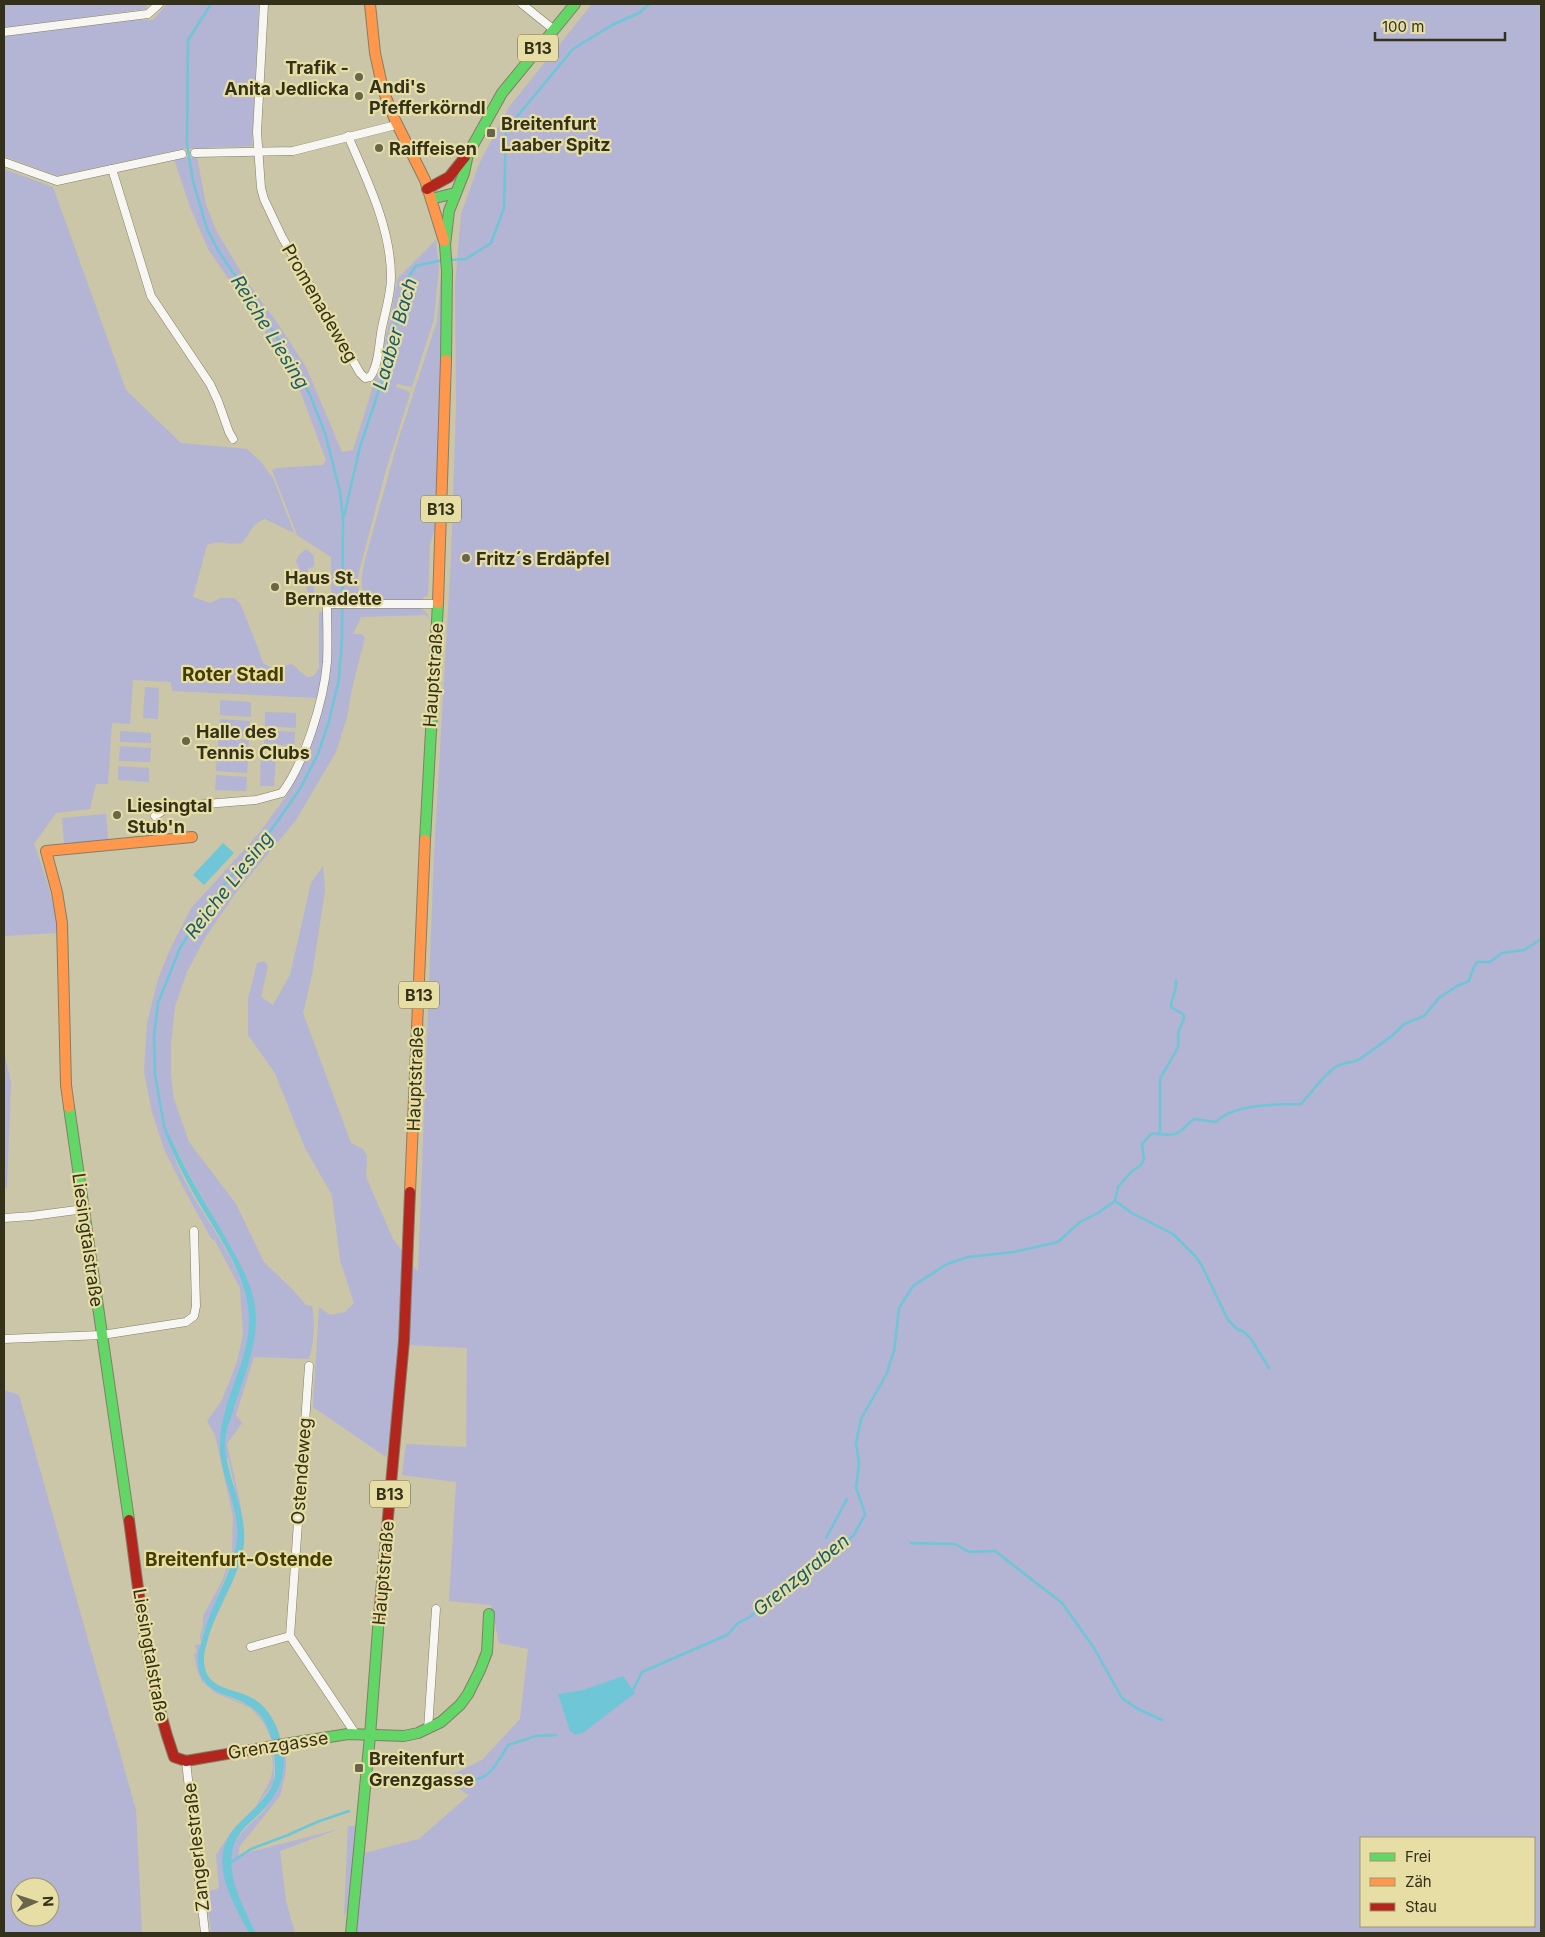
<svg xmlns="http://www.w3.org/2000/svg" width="1545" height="1937" font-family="Inter,sans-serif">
	<rect width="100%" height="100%" fill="#cac6a7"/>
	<g fill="#b4b4d4" fill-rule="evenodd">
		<path d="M4,4h144l-3,5 -141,19z"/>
		<path d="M167,4h92l-7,142 -70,3 -125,27 -53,-20v-120l126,-16h23z"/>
		<path d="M592,4h949v1929h-1186l9,-80 55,-14 50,-44 -26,-16 39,-19 38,-41 8,-70 -29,-6 -8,-38 -42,-4 7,-119 -54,-7 4,-31 60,3 1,-99 -61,-3 -20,112 -73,-50 6,-100 11,8 15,-3 9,-9 -14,-43 -8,-65 -27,-47 -30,-75 -27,-38v-36l9,-36 7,-2 4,5 -7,31 12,8 17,-30 21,-92 12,-17 2,25 -13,84 -9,38 48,130 12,6 4,7 -1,21 27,62 25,33 16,-417 17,-297 5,-150 -1,-122 6,-72 18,-50 30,-57zM623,1676l12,17 -76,1 24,-4zM1361,1838h173v88h-173z"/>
		<path d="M181,157h16l9,48 11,27 29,48 32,44 28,43 36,85 11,-2 17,-54 17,-63 11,-55 38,-38 3,28 -5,51 -22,68 -15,-3 -1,3 12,4 2,3 -24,76 -25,94 -3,12 1,21 -2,3 -26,-1v-42l-34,-22 -25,-65 5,-2 46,-3 3,-5 -26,-69 -27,-47 -65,-95 -18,-42 -16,-48z"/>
		<path d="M4,169l49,18 73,203 55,53 66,6 15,14 12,17 20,53 -29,-14c-12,3 -15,15 -23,24 -15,3 -21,-4 -35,2l-14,52 17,6 11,-5h13l6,5 18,45 5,15 10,6 19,-5c9,6 17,24 27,4v-56h4v54l-6,32 -145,-7 -1,-9 -38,-2 -3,44 -18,-1 -4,61h-12l-6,25 -34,4 -22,31c11,29 20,57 24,89l-54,3z"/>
		<path d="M441,276v128l-5,121 -6,19 -2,51 -8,5 -53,1c-8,-11 -5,-28 -2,-41l32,-116 40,-123z"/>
		<path d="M305,550h3l6,6v11l-6,1v8l6,1v18l-4,2 -14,-36 3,-6z"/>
		<path d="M418,607l8,5 3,6 -4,-3 -64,2 -8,17h9l3,4 -12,46 -6,33 -11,35 -40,68 -58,70 -33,48 -18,34 -12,34 -4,38v32l3,23 15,43 47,62 28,58 29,28 13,15 6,1c3,17 2,37 -3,53l-55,-2 -18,58 6,8 -15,21 13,58 3,23 -15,-67 -5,3 14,57v24l-3,14 -31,76 -5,31 6,20 20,12 28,12 14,16 5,12 3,28v20l-18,24 -25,25 -7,43 13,35 12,23h-38l-5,-41 13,-4 -3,-33 15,-23 25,-26 14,-25 3,-12 -2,-30 -7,-16 -13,-15 -35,-15 -14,-11 -5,-13 -3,-15 3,-1 -2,-8 6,-1 -1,-8 3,-11v-9l19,-35 10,-27 1,-38 -18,-81 -8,-14 15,-21 15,-38 6,-28 -3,-46 -25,-47 -4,-3 -25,-45 -22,-44 -12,-37 -8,-40 3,-49 11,-44 13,-32 21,-40 68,-75 27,-37 22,-45 14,-45 8,-97zM169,1134c23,51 57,96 76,148 5,14 11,26 11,41 -9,-19 -12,-39 -22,-58 -19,-40 -60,-87 -65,-131z"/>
		<path d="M145,687l14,1 -1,31 -15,-1z"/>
		<path d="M220,700l31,2v15l-31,-2z"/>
		<path d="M265,712l31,1v15l-31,-2z"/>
		<path d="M220,719l30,2v15l-31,-2z"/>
		<path d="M264,730l31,2 -1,14 -30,-2z"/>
		<path d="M120,731l31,2v10l-31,-1z"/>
		<path d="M218,738l31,2 -1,14 -30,-2z"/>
		<path d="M120,746l31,2 -1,14 -31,-1z"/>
		<path d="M261,755h15l-2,31h-14z"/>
		<path d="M217,757l31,2 -1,14 -31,-2z"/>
		<path d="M118,766l31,2v14l-31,-2z"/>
		<path d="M216,775l31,2 -1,14 -31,-1z"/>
		<path d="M106,814l2,26 -44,3 -2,-25z"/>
		<path d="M4,1051l7,32 -4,105 -3,1z"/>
		<path d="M4,1390l15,5 117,415 6,123h-138zM20,1887h30v30h-30z"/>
		<path d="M283,1750h3v21l-6,25 -40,50 -2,9 101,-26 -59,22 6,50 9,32h-39c-12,-24 -32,-59 -22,-87 6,-17 21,-24 32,-38 6,-9 13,-24 17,-35 2,-7 0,-16 0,-23z"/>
		<path d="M348,1826h10l-9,81 -5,9z"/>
	</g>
	<g fill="#6ec6d7">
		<path d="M223,843l11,10 -30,32 -11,-10z"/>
		<path d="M169,1134c13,30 30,58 47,87 17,31 42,66 40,103 -2,29 -13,56 -22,83 -3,11 -8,22 -9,35 0,34 22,66 19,101 -2,28 -26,64 -35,92 -2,9 -6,18 -5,27 2,29 30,25 50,37 20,12 29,40 30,62 0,23 -11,40 -27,55 -5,5 -12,10 -16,16 -23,31 1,72 15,101h-7c-15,-29 -40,-68 -18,-100 7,-12 22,-21 31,-33 7,-8 13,-16 13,-27 0,-23 -3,-51 -23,-65 -20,-16 -53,-12 -54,-46 -1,-8 2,-14 4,-22 7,-33 32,-68 35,-101 3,-34 -18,-63 -17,-96 1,-43 29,-80 29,-122 0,-43 -29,-82 -50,-118 -13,-22 -24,-44 -33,-68z"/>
		<path d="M623,1676l12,17 -51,39 -9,3 -5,-4 -12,-37 25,-4z"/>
	</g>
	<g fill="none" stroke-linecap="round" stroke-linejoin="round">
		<g stroke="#6ec6d7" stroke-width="2.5">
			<path d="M449,260l17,-1 25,-16 13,-35 2,-78 67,-81 39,-24 27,-12 10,-9"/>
			<path d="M344,516l16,-69 25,-75 22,-93 9,-13 27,-6"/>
			<path d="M1160,1132v-54c2,-2 17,-29 18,-31 1,-6 -1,-11 1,-17 2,-6 5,-8 5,-15l-13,-8c0,-10 6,-14 5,-26"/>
			<path d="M168,1137l-4,-11 -9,-52 -1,-38 4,-33 22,-55 18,-28 34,-45 32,-35 36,-51 18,-35 11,-33 10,-42 3,-41 1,-120 -3,-26 -15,-59 -15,-38 -17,-34 -74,-109 -12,-23 -14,-48 -6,-37 1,-104 23,-36"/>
			<path d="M1115,1201l17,12 41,21 23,23 6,9 26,54 9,9 7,3 7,7 18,29"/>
			<path d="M826,1538l21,-39"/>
			<path d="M911,1543l44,1 14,8 26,-1 67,52 32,45 28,50 16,11 24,11"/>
			<path d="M632,1692l10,-20 85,-37 11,-12 12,-6 40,-34 63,-47 12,-21 -4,-14 -5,-13 3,-25 -3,-20 5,-24 25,-44 8,-24 5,-43 14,-22 34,-22 21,-7 46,-5 44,-10 22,-20 18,-9 17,-12 3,-14 13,-15 10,-7 3,-6 -2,-15 9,-10c8,-1 19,3 26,-1 7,-3 11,-10 17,-14l22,3c17,-18 62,-18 85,-18 11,-12 23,-30 36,-38 8,-4 16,-3 23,-7l33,-24 11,-11 20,-8 15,-18 18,-12 12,-5 4,-12 4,-7h13l12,-9 22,-3 17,-11"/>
			<path d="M431,1781c17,0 36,2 52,-4 9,-4 20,-23 25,-32l28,-9 20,-1"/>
			<path d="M230,1863l21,-14 37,-14 29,-13 32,-11"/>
		</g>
		<g stroke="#827f67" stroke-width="9">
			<g id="street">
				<path d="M264,4l-7,128 4,56 3,11 18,38 78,136 5,5 5,-1c8,-10 9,-31 11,-44 3,-18 10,-37 10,-56 0,-49 -24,-97 -43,-141"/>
				<path d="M522,4l31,25"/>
				<path d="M4,32l144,-18 11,-10"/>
				<path d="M195,153l98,-2 103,-26"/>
				<path d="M4,162l53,19 55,-12 39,127 59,88 8,17 11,31 4,7"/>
				<path d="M112,169l70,-15"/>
				<path d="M155,816l13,-9 88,-7 26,-7c23,-31 42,-93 45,-131 1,-19 0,-39 0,-58h111"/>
				<path d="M4,1218l28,-2 52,-7"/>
				<path d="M4,1339l98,-4 84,-13 8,-6 2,-10 -2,-75"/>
				<path d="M309,1366l-19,270 65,97"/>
				<path d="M251,1647l39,-11"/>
				<path d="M428,1729l8,-120"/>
				<path d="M186,1761l19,172"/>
			</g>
		</g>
		<g stroke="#827f67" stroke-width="12">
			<g id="fast">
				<path d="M431,199l24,-6"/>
				<path d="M446,360l1,-89 -2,-26 4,-34 15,-38 4,-19 34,-61 73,-89"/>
				<path d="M425,840l13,-237"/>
				<path d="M69,1107l60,413"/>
				<path d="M285,1744l63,-10 56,2 14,-3 23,-11 19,-17 8,-11 12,-24 7,-18 2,-38"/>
				<path d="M351,1933l19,-197 9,-120"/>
			</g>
		</g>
		<g stroke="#827f67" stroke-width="12">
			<g id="slow">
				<path d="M370,4l5,49 8,37 12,30 30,60 19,61"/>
				<path d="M438,603l8,-243"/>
				<path d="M69,1107l-3,-22 -4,-162 -5,-31 -11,-41 146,-14"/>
				<path d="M410,1192l15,-352"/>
			</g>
		</g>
		<g stroke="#827f67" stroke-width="12">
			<g id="jam">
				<path d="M427,189l22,-12 16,-20"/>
				<path d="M129,1520c11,79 18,161 45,237l12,4 99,-17"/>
				<path d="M379,1616l25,-275 6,-149"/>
			</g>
		</g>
		<use href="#street" stroke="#f7f6f2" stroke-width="8"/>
		<use href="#fast" stroke="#63d668" stroke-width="10"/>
		<use href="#slow" stroke="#ff974d" stroke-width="10"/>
		<use href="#jam" stroke="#b3261e" stroke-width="10"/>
	</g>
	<g fill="#68654b" stroke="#e6dea4" stroke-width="2">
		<circle cx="359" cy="77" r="5"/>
		<circle cx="359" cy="96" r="5"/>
		<rect x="486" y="128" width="10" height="10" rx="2.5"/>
		<circle cx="379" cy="148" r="5"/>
		<circle cx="466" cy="558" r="5"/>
		<circle cx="275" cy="587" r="5"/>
		<circle cx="186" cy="741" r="5"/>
		<circle cx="117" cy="815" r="5"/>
		<rect x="354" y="1763" width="10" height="10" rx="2.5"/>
	</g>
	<g text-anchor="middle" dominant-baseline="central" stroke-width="4.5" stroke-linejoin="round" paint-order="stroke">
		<g fill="#e6dea4" stroke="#696543" stroke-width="1">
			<rect x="518" y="34.5" width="40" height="27" rx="4"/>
			<rect x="421" y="495.5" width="40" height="27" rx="4"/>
			<rect x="399" y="981.5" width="40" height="27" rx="4"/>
			<rect x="370" y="1480.5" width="40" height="27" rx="4"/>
		</g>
		<g font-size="16" font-weight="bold" fill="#34311a">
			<text x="538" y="48">B13</text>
			<text x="441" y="509">B13</text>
			<text x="419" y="995">B13</text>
			<text x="390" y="1494">B13</text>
		</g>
		<g font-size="18" font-weight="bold" fill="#34311a" stroke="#e6dea4" text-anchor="start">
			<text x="349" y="67" text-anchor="end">Trafik -<tspan x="349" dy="21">Anita Jedlicka</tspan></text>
			<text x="369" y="86">Andi's<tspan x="369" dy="21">Pfefferkörndl</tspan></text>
			<text x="501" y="123">Breitenfurt<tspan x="501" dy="21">Laaber Spitz</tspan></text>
			<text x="389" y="148">Raiffeisen</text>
			<text x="476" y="558">Fritz´s Erdäpfel</text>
			<text x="285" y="577">Haus St.<tspan x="285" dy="21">Bernadette</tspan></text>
			<text x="196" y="731">Halle des<tspan x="196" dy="21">Tennis Clubs</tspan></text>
			<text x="127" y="805">Liesingtal<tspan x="127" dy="21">Stub'n</tspan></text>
			<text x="369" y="1758">Breitenfurt<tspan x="369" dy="21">Grenzgasse</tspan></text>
		</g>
		<g font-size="18" fill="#34311a" stroke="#e6dea4">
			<text transform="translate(320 303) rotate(60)">Promenadeweg</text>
			<text transform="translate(433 675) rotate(-86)">Hauptstraße</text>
			<text transform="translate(415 1079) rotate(-88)">Hauptstraße</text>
			<text transform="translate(88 1240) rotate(82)">Liesingtalstraße</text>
			<text transform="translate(301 1471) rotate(-86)">Ostendeweg</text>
			<text transform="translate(383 1573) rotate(-85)">Hauptstraße</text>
			<text transform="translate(151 1655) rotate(80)">Liesingtalstraße</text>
			<text transform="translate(278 1745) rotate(-9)">Grenzgasse</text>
			<text transform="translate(196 1847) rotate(-96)">Zangerlestraße</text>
		</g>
		<g font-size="19" font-style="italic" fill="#175c6f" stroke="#e6dea4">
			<text transform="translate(270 332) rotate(58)">Reiche Liesing</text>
			<text transform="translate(395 334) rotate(-74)">Laaber Bach</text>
			<text transform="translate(229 885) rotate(-52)">Reiche Liesing</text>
			<text transform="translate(801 1575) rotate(-39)">Grenzgraben</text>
		</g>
		<g font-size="19" font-weight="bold" fill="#453d00" stroke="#e6dea4">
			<text x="233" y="674">Roter Stadl</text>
			<text x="239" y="1559">Breitenfurt-Ostende</text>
		</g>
	</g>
	<rect width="1545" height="1937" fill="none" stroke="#34311a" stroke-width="10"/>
	<rect x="1360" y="1837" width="175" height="90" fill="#e6dea4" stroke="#9f996d"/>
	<rect x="1370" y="1853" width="25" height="8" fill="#63d668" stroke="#9f996d"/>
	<text x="1405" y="1862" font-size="15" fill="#34311a">Frei</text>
	<rect x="1370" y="1878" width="25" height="8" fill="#ff974d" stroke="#9f996d"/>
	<text x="1405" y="1887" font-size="15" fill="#34311a">Zäh</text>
	<rect x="1370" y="1903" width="25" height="8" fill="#b3261e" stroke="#9f996d"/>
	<text x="1405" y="1912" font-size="15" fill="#34311a">Stau</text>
	<g transform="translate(35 1902) rotate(87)"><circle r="24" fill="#e6dea4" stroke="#9f996d"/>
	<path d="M0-4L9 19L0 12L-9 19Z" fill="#68654b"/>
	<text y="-8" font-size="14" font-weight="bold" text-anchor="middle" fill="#34311a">N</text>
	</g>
	<path d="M1375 32v8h130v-8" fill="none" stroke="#34311a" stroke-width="2.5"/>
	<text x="1382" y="32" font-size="15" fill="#34311a" stroke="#e6dea4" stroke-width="4" paint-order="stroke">100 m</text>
</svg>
